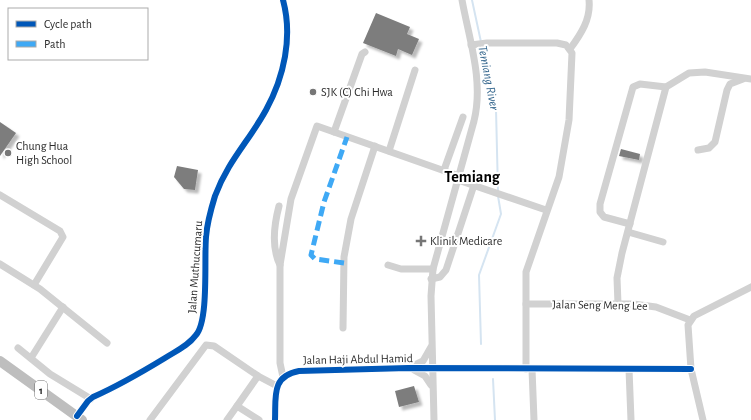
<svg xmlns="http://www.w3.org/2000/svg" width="751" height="420" font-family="'Alegreya Sans',sans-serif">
	<defs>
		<filter id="shadow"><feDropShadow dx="3.5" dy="3.5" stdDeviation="1" flood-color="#0004"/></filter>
	</defs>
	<rect width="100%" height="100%" fill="#fff"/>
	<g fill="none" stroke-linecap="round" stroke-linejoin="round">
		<g stroke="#d5e4f1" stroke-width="2">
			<path d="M472,0l9,42"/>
			<path d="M482,46l14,63 2,83"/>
			<path d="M481,344l-2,-69 22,-61 -3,-18"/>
			<path d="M493,379l2,41"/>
		</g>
	</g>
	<g fill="#7d7d7d" filter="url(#shadow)">
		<path d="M376,13l34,14 -3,7 12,5 -7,16 -14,-6 -2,7 -33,-13z"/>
		<path d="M0,122l16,11 -16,23z"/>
		<path d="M621,149l19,5 -1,6 -20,-4z"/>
		<path d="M177,166l21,4 -3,20 -11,-1 -10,-12z"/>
		<path d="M414,386l5,16 -20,5 -4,-16z"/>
	</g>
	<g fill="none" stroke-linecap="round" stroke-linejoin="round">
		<g stroke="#d1d1d1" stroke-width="7">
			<path d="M471,45l16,-2h70l9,2 6,8 -3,67 -10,57 -33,95v97"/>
			<path d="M570,49c11,-15 21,-30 19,-49"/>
			<path d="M334,132l28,-78 3,-2"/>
			<path d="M698,150l11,-2 6,-6 12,-52 3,-6 13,-5"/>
			<path d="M389,151l26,-81"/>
			<path d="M444,170l19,-53"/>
			<path d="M458,180l88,30"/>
			<path d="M0,195l60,36 3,6 -29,48"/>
			<path d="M279,206c-5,19 -8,41 1,59"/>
			<path d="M630,224l-26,-7 -4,-5v-8l33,-117 7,-3 26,3"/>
			<path d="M628,232l35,10"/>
			<path d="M0,264l40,25 67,54"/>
			<path d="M388,265l13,4h32"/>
			<path d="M431,279l9,-2 6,-7 28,-85"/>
			<path d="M526,304h107l23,3 34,13"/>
			<path d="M618,304l-1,-26 5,-25 44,-166 23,-14 16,-1 46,7"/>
			<path d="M343,328l1,-71 7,-38 24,-73"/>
			<path d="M18,348l32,26 41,25"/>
			<path d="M31,358l32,-51"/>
			<path d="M411,367l12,-6 8,-14"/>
			<path d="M532,369l2,51"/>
			<path d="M629,369l2,51"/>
			<path d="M414,370l11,6 6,9"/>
			<path d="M283,377l-3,-14v-98l11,-66 26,-73 142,50"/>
			<path d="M237,406l21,-30"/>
			<path d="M77,416l11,-15 5,-4c25,-11 49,-25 72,-39 11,-7 23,-12 31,-23 13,-15 8,-76 10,-98 1,-14 5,-28 9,-41 13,-35 34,-55 51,-86 18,-33 27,-73 17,-110"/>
			<path d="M150,420l56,-75 8,1 44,30 19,10"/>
			<path d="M227,420l10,-14 22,14"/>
			<path d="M275,420c1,-23 -4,-44 24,-49l109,-3 283,1"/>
			<path d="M434,420l-3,-124 2,-27 41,-148c10,-40 -5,-82 -12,-121"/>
			<path d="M703,420l-12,-51 -3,-44 6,-9 57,-29"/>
		</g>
		<path stroke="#bebebe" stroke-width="10" d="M0,361l82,59"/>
		<path stroke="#3fa9f5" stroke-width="5" stroke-dasharray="10 5" stroke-linecap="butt" d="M344,263l-29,-4 -4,-4 13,-53 23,-65"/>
		<g stroke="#fff" stroke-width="8">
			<g id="cycleway">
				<path d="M77,416l11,-15 5,-4c25,-11 49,-25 72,-39 11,-7 23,-12 31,-23 13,-15 8,-76 10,-98 1,-14 5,-28 9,-41 13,-35 34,-55 51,-86 18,-33 27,-73 17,-110"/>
				<path d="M275,420c1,-23 -4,-44 24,-49l109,-3 283,1"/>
			</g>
		</g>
		<use href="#cycleway" stroke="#0057b8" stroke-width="6"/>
	</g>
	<g fill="#767676" stroke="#fff" stroke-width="1.5">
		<circle cx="313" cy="92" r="4"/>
		<circle cx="8" cy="153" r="4"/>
		<path d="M419 235h4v4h4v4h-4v4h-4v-4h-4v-4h4z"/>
	</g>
	<g text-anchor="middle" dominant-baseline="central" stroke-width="4" stroke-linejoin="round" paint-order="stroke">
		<rect fill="#fff" stroke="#6b6b6b" stroke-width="1" x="35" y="381" width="12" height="18" rx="3"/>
		<g font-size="11" font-weight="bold" fill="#2c2c2c">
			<text x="41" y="390">1</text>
		</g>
		<g font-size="12" fill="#2c2c2c" stroke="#fff" text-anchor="start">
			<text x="321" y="92">SJK (C) Chi Hwa</text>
			<text x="16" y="146">Chung Hua<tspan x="16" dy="14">High School</tspan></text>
			<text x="430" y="241">Klinik Medicare</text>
		</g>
		<g font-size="12" fill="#2c2c2c" stroke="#fff">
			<text transform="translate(195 267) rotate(-86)">Jalan Muthucumaru</text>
			<text transform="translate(600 305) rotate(1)">Jalan Seng Meng Lee</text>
			<text transform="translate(358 359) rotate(-1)">Jalan Haji Abdul Hamid</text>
		</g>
		<g font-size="13" font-style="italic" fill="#38698f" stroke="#fff">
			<text transform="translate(488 78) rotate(79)">Temiang River</text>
		</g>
		<g font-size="16" font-weight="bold" fill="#000" stroke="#fff">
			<text x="472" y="177">Temiang</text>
		</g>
	</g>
	<rect x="8" y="8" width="140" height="52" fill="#ffffff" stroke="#ababab"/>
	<rect x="16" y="21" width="20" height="6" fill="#0057b8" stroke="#ababab"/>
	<text x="44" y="28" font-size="12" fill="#2c2c2c">Cycle path</text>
	<rect x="16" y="41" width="20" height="6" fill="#3fa9f5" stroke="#ababab"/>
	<text x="44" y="48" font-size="12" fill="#2c2c2c">Path</text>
</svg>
